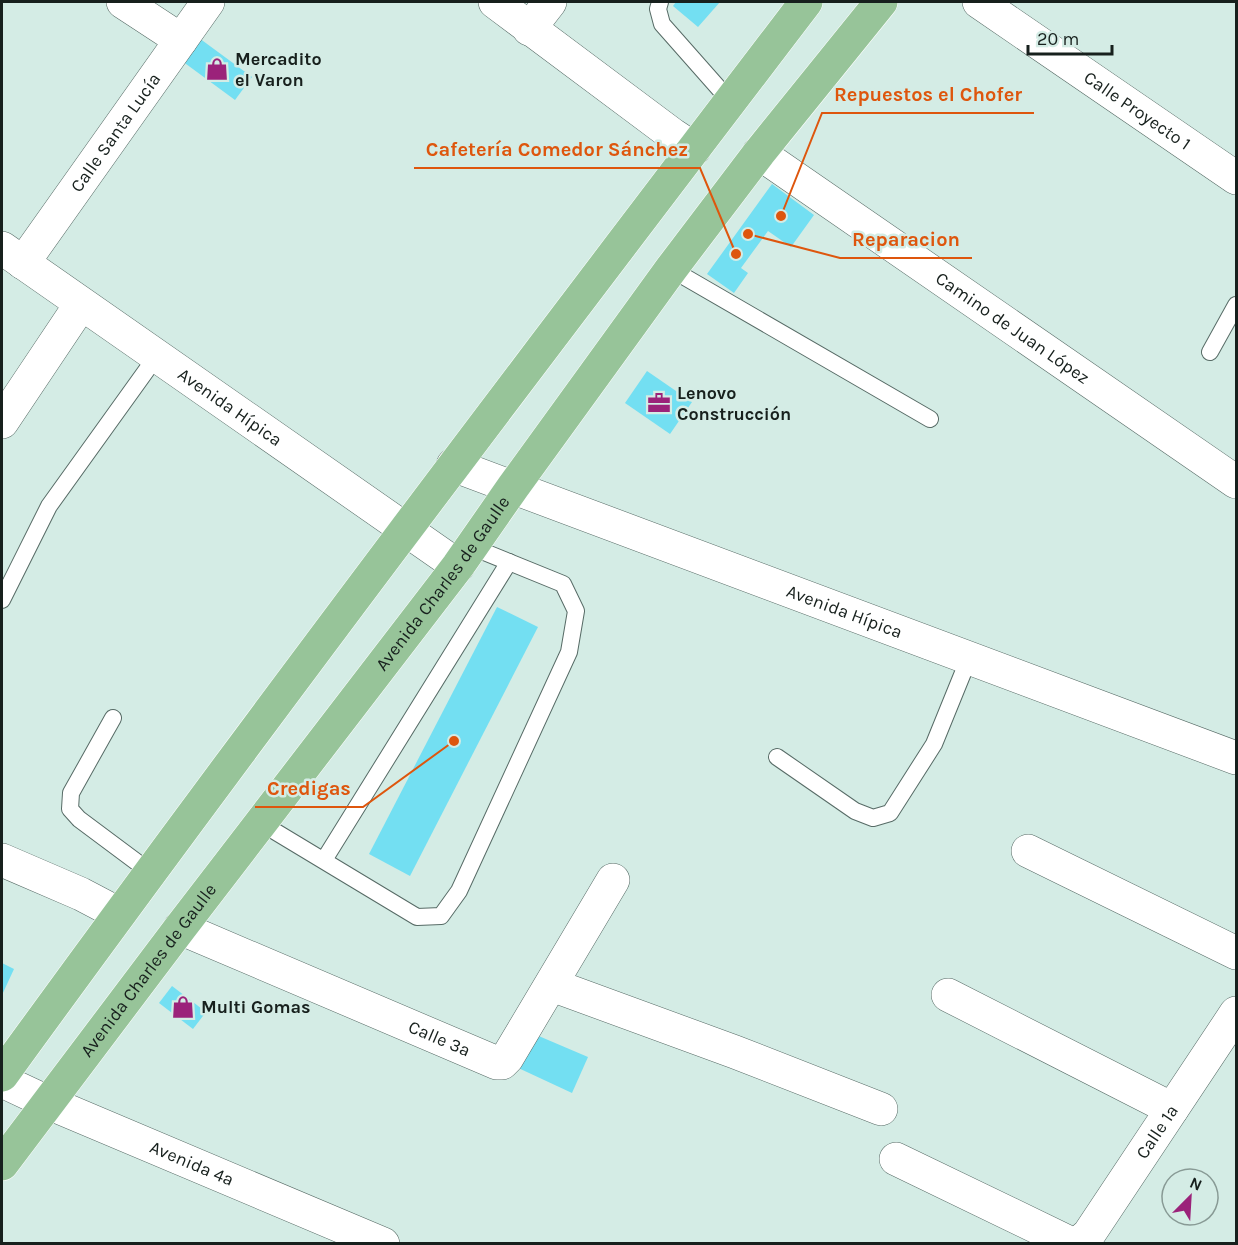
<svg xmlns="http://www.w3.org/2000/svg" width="1238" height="1245" font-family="Karla,sans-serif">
	<rect width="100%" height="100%" fill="#d4ece5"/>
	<g fill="#73dff2">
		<path d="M676,2h44l-22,25 -25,-21z"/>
		<path d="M199,38l53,39 -17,23 -53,-39z"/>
		<path d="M772,184l42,31 -23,32 -23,-16 -27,37 7,5 -14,20 -27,-19z"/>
		<path d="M647,371l45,31 -22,32 -45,-31z"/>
		<path d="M497,607l41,20 -128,249 -41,-22z"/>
		<path d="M2,963l12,6 -12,26z"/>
		<path d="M172,986l34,26 -13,17 -34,-26z"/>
		<path d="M534,1034l54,23 -16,36 -58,-27z"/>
	</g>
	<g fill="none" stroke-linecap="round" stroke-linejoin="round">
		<g stroke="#576b66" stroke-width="18">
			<g id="service">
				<path d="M660,2l-2,7 4,15 68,77"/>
				<path d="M671,269l259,150"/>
				<path d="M1210,352l26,-47"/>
				<path d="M2,600l47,-94 107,-149"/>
				<path d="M113,718l-42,75 -1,16 9,10 71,53"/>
				<path d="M777,757l78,54 18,7 17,-5 44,-69 35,-86"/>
				<path d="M261,823l156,94 24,-1 18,-25 110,-239 7,-41 -13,-27 -91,-37"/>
				<path d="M324,860l185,-298"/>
			</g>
		</g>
		<g stroke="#576b66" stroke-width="34">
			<g id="minor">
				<path d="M123,2l58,38"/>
				<path d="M495,2l178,133 21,14"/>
				<path id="s1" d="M979,2l257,176"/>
				<path d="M529,29l21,-27"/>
				<path id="s2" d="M759,153l477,329"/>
				<path id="s3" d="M2,248l456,318"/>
				<path id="s4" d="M23,263l185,-261"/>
				<path d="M2,422l79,-118"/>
				<path d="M1028,851l208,102"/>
				<path d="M2,860l79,34 38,20"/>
				<path id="s5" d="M180,928l317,135h5l5,-5 106,-178"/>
				<path d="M552,985l183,67 146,57"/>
				<path d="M948,995l224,114"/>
				<path id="s6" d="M2,1081l47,22 334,141"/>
				<path id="s7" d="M896,1159l174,84 10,-1 9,-8 147,-221"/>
			</g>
		</g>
		<g stroke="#576b66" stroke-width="34">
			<g id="tertiary">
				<path id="s8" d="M453,465l783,293"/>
			</g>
		</g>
		<g stroke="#fff" stroke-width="34">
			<g id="primary">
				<path d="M2,1075c263,-362 533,-718 804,-1073"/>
				<path id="s9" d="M2,1164l178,-236 278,-362 55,-79 158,-218 88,-116 122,-151"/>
			</g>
		</g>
		<use href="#service" stroke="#fff" stroke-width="16"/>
		<use href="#minor" stroke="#fff" stroke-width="33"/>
		<use href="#tertiary" stroke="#fff" stroke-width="33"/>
		<use href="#primary" stroke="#97c499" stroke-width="33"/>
	</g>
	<defs>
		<g id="shop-bare" transform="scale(1.8)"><path d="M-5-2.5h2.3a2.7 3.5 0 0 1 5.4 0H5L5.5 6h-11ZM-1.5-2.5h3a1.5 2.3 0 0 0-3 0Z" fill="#9b227a" stroke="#d4ece5" stroke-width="2.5" paint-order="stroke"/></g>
		<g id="office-bare" transform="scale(1.8)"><path d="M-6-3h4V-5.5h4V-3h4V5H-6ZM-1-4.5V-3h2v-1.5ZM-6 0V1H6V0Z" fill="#9b227a" stroke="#d4ece5" stroke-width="2.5" paint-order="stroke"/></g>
	</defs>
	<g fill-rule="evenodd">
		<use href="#shop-bare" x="217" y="69"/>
		<use href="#office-bare" x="659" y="403"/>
		<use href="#shop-bare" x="183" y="1007"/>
	</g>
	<g text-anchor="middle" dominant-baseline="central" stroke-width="5" stroke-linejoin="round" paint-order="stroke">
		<g font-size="18" font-weight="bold" fill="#17201d" stroke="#d4ece5" text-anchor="start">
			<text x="235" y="59">Mercadito<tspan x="235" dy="21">el Varon</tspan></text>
			<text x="677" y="393">Lenovo<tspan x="677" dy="21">Construcción</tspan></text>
			<text x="201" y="1007">Multi Gomas</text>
		</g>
		<g font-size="18" fill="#17201d" stroke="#d4ece5">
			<text stroke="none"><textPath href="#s1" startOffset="192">Calle Proyecto 1</textPath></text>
			<text stroke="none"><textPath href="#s4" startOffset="160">Calle Santa Lucía</textPath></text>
			<text stroke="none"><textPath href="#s2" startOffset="308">Camino de Juan López</textPath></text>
			<text stroke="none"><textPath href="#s3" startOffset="278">Avenida Hípica</textPath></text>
			<text stroke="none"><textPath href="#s9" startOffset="729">Avenida Charles de Gaulle</textPath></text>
			<text stroke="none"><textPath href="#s8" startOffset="418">Avenida Hípica</textPath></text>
			<text stroke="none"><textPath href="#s9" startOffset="243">Avenida Charles de Gaulle</textPath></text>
			<text stroke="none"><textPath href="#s5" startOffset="282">Calle 3a</textPath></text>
			<text stroke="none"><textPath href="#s7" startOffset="338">Calle 1a</textPath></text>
			<text stroke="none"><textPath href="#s6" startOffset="207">Avenida 4a</textPath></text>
		</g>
	</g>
	<path fill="none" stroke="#de560d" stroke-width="2" d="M781 216L822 113H1034M736 254L700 168H414M748 234L840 258H972M454 741L363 807H255"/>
	<g fill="#de560d" stroke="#d4ece5" stroke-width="2">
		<circle cx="781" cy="216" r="6"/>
		<circle cx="736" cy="254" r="6"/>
		<circle cx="748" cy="234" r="6"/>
		<circle cx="454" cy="741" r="6"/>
	</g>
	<g font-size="20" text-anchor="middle" font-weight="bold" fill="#de560d" stroke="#d4ece5" stroke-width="5" stroke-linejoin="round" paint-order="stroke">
		<text x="928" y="101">Repuestos el Chofer</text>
		<text x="557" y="156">Cafetería Comedor Sánchez</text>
		<text x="906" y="246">Reparacion</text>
		<text x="309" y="795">Credigas</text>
	</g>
	<rect width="1238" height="1245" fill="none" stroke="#17201d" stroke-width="6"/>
	<g transform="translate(1190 1197) rotate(24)"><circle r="28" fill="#d4ece5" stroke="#889a95" stroke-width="1.5"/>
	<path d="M0-4.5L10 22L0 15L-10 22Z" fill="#9b227a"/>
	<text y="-9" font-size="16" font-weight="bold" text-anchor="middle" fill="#17201d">N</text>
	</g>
	<path d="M1028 45v9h84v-9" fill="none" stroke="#17201d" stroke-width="3"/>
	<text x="1037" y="45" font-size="18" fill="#17201d" stroke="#d4ece5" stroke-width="4.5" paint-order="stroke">20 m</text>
</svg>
